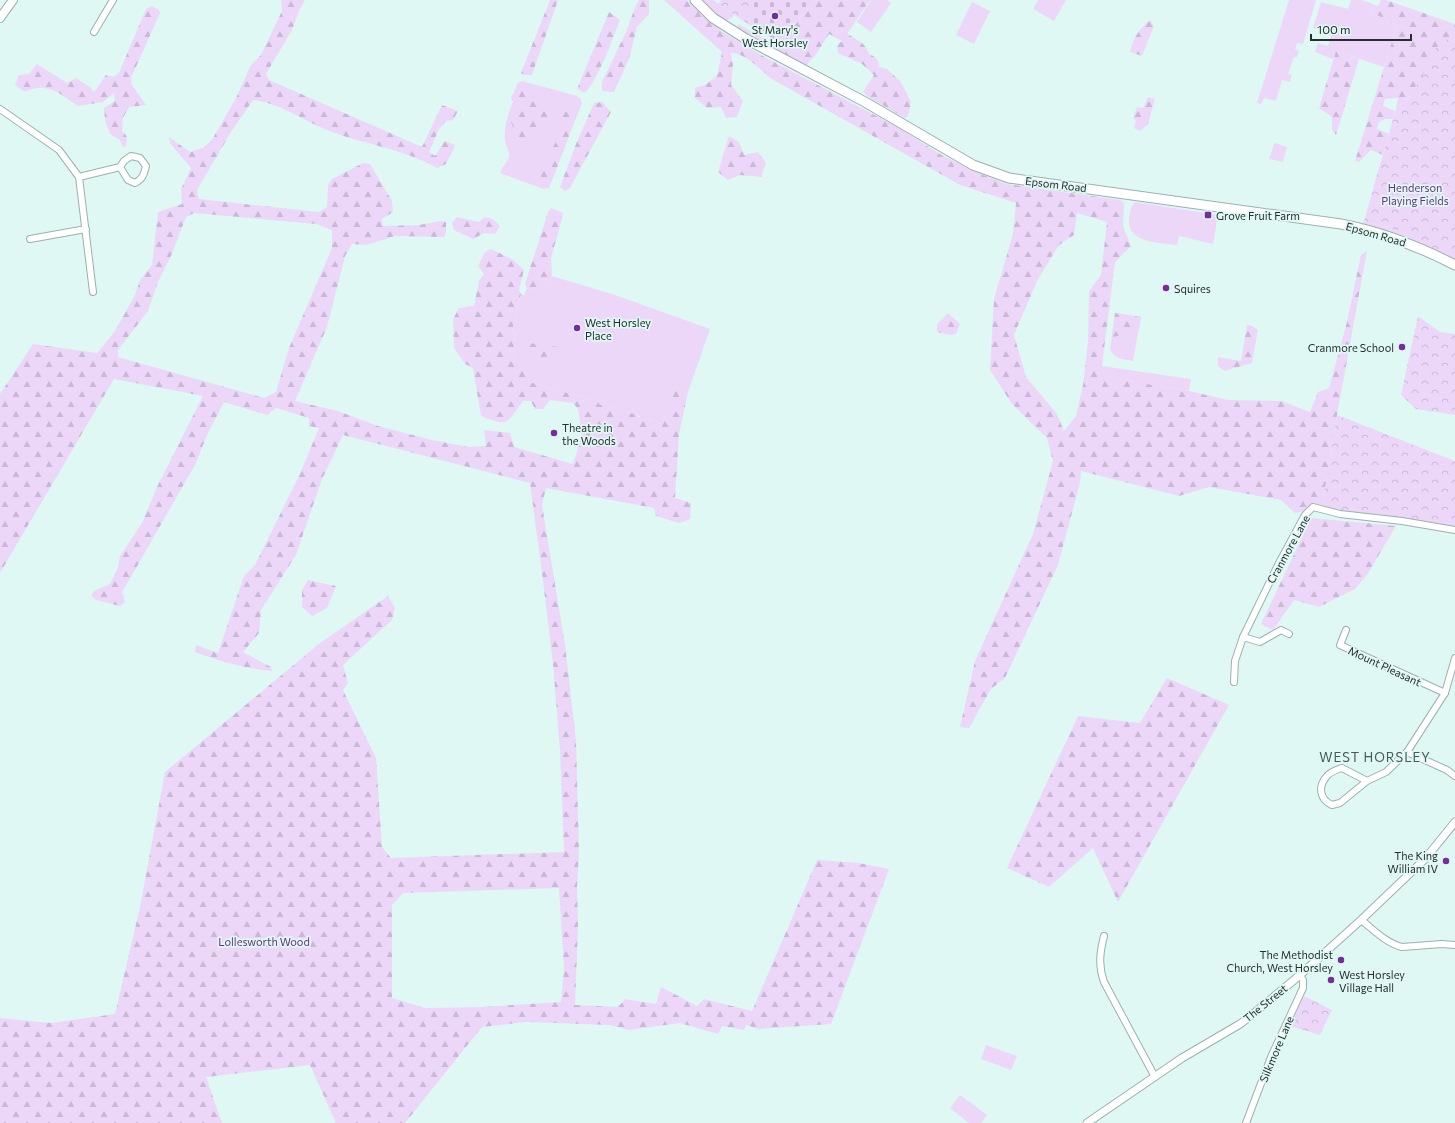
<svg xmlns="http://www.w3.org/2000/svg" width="1455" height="1123" font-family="Commissioner,sans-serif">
	<defs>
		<pattern id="forest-firs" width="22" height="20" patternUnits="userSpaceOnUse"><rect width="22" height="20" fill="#ecd7f9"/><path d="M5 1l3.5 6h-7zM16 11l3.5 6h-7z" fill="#cab9d6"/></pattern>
		<pattern id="cemetery-stones" width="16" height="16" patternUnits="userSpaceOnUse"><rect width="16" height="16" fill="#ecd7f9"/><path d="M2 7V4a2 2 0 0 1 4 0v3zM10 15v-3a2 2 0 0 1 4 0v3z" fill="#cab9d6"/></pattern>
		<pattern id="park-crowns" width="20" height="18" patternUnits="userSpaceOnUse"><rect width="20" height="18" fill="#ecd7f9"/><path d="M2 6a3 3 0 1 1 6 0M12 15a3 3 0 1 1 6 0" fill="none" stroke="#cab9d6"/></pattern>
	</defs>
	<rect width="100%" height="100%" fill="#e0f8f4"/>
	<g fill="#ecd7f9">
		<path d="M701,0h12l21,15c-4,5 -6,6 -12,4z"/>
		<path d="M871,0h16l4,3 -20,29 -14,-10z"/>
		<path d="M1038,0h28l-12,21 -21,-12z"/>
		<path d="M1289,0h27l-13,44 -6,-1 -2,6 4,2 -2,6h-3l-6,17 4,1 -2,7 -8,-2 -6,21 -12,-3 -3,6 -4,-1z"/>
		<path d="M1351,0h11l11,4 -2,8 26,13 -13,42 -48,-16 -3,8 -18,-7 3,-9 10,3 4,-12 -19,-6 8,-26 27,7z"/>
		<path d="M972,2l18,9 -16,33 -18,-9z"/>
		<path d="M738,24l36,20 9,10 -42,-22 -3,-3z"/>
		<path d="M522,81l55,15 4,3 1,5 -13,30 -20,54 -5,1 -44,-16c2,-7 8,-11 9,-17 1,-4 -3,-10 -4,-15 -2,-14 4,-28 8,-40l-2,-3 7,-15z"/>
		<path d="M1276,143l11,4 -4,15 -14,-3 5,-15z"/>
		<path d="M1135,202l83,13 -5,29 -34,-8 -2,9c-16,-2 -50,-2 -48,-25 1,-7 1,-13 6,-18z"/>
		<path d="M1364,221l43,12 1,4 -46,-13z"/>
		<path d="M552,276l63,19 95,34 -22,63 -12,-4 -13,35 -3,1 -4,-3c-6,0 -16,-2 -19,-7l-9,-1 -1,-3h-3l-2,1 -8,-5 -3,1 -13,-3 -1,-4 -3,-1 -2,1 -62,-18 -17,-24 3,-23 -4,-4 9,-37 3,1 3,-7 12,3 9,-7z"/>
		<path d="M1115,313l26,4 -8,44c-10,-2 -19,-2 -23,-12z"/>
		<path d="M1102,366l89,13 -2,12 -85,-14z"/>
		<path d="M986,1045l31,11 -6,14 -30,-11z"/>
		<path d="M960,1095l27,20 -6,8h-12l-19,-15z"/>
	</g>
	<g fill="url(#forest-firs)" fill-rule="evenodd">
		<path d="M281,0h24l-6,11 -7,19 -26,44 3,6 153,67 20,-42 16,6 -5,9 -7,1 -7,8 -10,23 6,4 10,-15 10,4c-2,7 -6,12 -9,19l-9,4c-33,-19 -70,-23 -105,-36 -26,-9 -51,-29 -79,-32l-22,32 -34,58 2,9 120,13 8,-5 1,-22 4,-6 31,-16 7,1 22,37 1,11 -11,7 1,7 36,-1 21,-4 6,1v10l-2,5 -49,-1 -29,9 -14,-1 -7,12 -18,71 -32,74 43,10 40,15 54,14 36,7 18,-1 -2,-16 26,3 4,14 59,17 9,-28 -4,-27 -5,-6 -23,-3 -7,9h-8l-4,-8h-8c-17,23 -14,26 -42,15l-8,-48 -8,-4 -11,-16 -1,-29 6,-11 15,-2 5,-25 5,-7 -6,-8 7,-14 6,-3 21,10 12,11 -5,20 2,4 -9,37 4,4 -3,23 16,5 1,19 62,18 2,-1 3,1 2,4 3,1 2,-2 3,1 1,2 3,1 3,-1 8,5 2,-1h3l1,3 9,1 1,3h8l2,3 4,1 2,-1 6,4 3,-1 13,-36 12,5 -9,42 -4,64 16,5 -1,16 -11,4 -23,-7 -2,-8 -108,-20 -4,17 23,140 11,95 3,112 -2,36 1,39 -3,78 43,2 7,-8 31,5 5,-17 36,19 7,-7 48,12 65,-151 42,3 30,6 -58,155 -72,5 -13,-4 -2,5 -22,-4 -4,8 -38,-11 -51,7 -19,-5 -83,-3 -45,5 -77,96h-69l-26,-58 -104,12 16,46h-222v-105l51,5 64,-9 25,-107 25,-135 155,-129 68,-47 7,12 -3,12 -49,45 5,18 -5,7 33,68 6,89 9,11 173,-6 -4,-102 -7,-86 -11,-91 -12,-90 -187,-48 -21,44 -26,76 -35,55 -2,23 -16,19 28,15 1,4c-26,-2 -53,-10 -77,-19l1,-7 22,8 26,-77 11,-11 44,-89 20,-48 -10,-2v-8l-33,-10 -9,7 -43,-13 -17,33 -11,28 -65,114 -9,15 3,10 -5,4 -24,-6 -5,-4 3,-5 16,-7 8,-17 2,-11 22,-33 15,-36 46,-91 -89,-17 -114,194v-179l33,-50 64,9 18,-22 20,-36 5,-15 12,-15 6,-53 24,-8 -1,-15 10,-21 -21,-25 -1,-6 21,15 15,-5 8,-9 23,-40 15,-33 10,-10 21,-44zM194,213l122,11 16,6v18l-43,100 -13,44 -12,6 -146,-41v-7l30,-39 10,-29 13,-26 15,-39zM559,888l5,81 -3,33 -79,5 -57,1 -33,-10v-93l11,-12z"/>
		<path d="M550,0h8l-26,75h-7l-4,-2z"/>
		<path d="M639,0h10v14l-12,13 -8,32 -15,33 -12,-1v-9l24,-50 10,-27z"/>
		<path d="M664,0h23l34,31 40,24 138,73 41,26 33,17 34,13 113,16 4,3 -1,23 8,20 -16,16 -13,104 3,11 84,14 39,9 53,1 29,11 8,-20 11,-4 17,-62 15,-71 6,-4 -30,164 -15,93 -27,5 -14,-13 -72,-13 -30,9 -98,-25 -1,12 -22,82 -53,113 -14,11 -22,39 -9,-1 15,-66 58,-127 20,-73 -6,-23 -35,-34 -22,-34 4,-71 19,-65 3,-31 -56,-18 -190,-107c-10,-9 -26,-26 -40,-25l3,10 -2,22 12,16 -6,16 -11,1 -5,-11 -14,1 -12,-10v-10l10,-3 12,-9 5,-24zM1077,213l30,9 -6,53 -12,16 -1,51 -5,43 -7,31 -12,15 -7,-17 -31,-37 -12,-42 23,-54 22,-36 15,-10z"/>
		<path d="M817,0h53l-23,34c8,4 20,10 22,20 7,3 10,5 10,13l8,2 13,12 4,7 7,14 -3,14 -3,2 -35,-20 -7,-6 11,-17 -12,-11 -24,-11 -1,-8 5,-4 -13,-7 -12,19 -11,13 -23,-12 -9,-10 1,-4 11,-1 15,-23z"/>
		<path d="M1381,0h5l69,24v18l-8,-3 -38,58 -13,12 2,-11 -13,1 -2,7 12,5 -12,44 -12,-5 -12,12 -4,-1 42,-136 -26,-13 2,-8 5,2zM1386,119h7l-4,15 -12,-5 2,-7z"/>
		<path d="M152,6l7,4 1,3 -29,65 1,7 14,20 -17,2 -6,11 -1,12 5,7 -1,10 -4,-1 -2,-6 -10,-6 -5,-14 -1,-12 11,-7 -1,-8 -11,9 -25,4c-19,-13 -31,-25 -53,-14l-10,-7 4,-10 10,-1 8,-10 30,19 9,-5 14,9 4,5 12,-17 8,2 5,-4 27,-64z"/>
		<path d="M609,12l11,8c-8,20 -21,58 -35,73l-8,-4z"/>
		<path d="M1150,20l4,6 -12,30 -12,-4c3,-14 9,-23 20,-32z"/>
		<path d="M1336,51l23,8 -23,76 -4,-5v-13l-13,-9z"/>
		<path d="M518,83h4l11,11 11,6 4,7 1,10 -16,24 -16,-5 -6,-14 6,-14 -6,-10z"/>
		<path d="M1148,97l7,2 -7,25 -8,7 -6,-3 2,-7 -3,-3 4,-11 6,1z"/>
		<path d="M602,102l9,10 -41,76 -5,3 -5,-4 16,-43 18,-41z"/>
		<path d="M569,107l8,8 -25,66 -9,3 -3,-9 18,-38 5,-22z"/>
		<path d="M729,136l10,6 5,13 14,-3 8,11 -5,14 -21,-2 -12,5 -10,-8z"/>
		<path d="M551,208l12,5 -1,6 -11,39 1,18 -4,8 -9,7 -12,-3 -2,-4 23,-72z"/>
		<path d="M457,217l22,5 5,-5 9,2 7,7 -5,8 -11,-1 -11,6 -19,-9 -2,-7z"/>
		<path d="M948,313l12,11 -4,10 -6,1 -13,-3v-8z"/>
		<path d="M1115,313l26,4 -2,13 -12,-1 -3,6 -12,2z"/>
		<path d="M1247,325l5,1 6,4 -6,33 -28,8 -6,-5v-9l23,4z"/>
		<path d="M541,341l6,1v4l15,1 -1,5 -25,8 -11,-4v-13l15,1z"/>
		<path d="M1311,518l85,8 -29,49 -12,14 -36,18 -25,-7 -21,30 -12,-6z"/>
		<path d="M308,580l28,6 -9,22 -15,8 -10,-9v-17z"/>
		<path d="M1167,678l62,27 -111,197 -25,-54 -44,39 -42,-19 71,-152 62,7z"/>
	</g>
	<path fill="url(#cemetery-stones)" d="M755,0h62l-16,16 -15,24h-11l-27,-16z"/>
	<g fill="url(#park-crowns)">
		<path d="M721,0h34l-7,24 -30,-20z"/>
		<path d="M1447,39l8,3v218l-47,-23 -1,-4 -43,-12 32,-112 13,-12 13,-21 12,-26z"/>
		<path d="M1418,316l22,16 15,2v81l-39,-6 -15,-14z"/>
		<path d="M1337,415l118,46v69l-133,-22z"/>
		<path d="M1304,996l28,14 -12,25 -30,-9z"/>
	</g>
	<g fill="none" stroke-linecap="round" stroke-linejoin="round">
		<g stroke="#9bb1ae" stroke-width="8">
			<g id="minor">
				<path d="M94,32l19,-32"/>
				<path d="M0,109l59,41 20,27 14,115"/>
				<path d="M79,177l41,-10 8,13 7,3c8,-4 9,-9 11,-17l-6,-8 -9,-2 -7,5 -4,6"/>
				<path d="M30,239l56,-10"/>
				<path d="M1346,630l-6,15 105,48"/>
				<path d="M1243,637l17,5 21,-12 8,4"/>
				<path d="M1234,682l1,-21 8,-24 35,-72 27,-50 8,-8 27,7 62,7 53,9"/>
				<path d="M1407,752l40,18 8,6"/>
				<path d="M1367,781l-25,-13c-6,2 -11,3 -15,8 -9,10 -8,23 5,29l8,-2 27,-22 19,-9 21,-20 38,-59 10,-35"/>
				<path d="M1361,920c13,10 25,23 41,27l40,-3 13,1"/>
				<path d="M1104,936c-4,16 -6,29 0,46l51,95"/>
				<path d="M1246,1123l25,-66 32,-69v-8l-3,-5"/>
			</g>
		</g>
		<g stroke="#9bb1ae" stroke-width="9">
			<path id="tertiary" d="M1087,1123l95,-65 58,-34 13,-10 47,-39 61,-55 64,-61 30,-37"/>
		</g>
		<g stroke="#9bb1ae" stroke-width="10">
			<path id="secondary" d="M0,18l13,-18"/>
		</g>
		<g stroke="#9bb1ae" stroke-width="11">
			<path id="primary" d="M695,0l18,18 33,21 119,63 108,63 36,13 332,46c41,8 77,22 114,41"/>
		</g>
		<use href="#minor" stroke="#fff" stroke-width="6"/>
		<use href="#tertiary" stroke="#fff" stroke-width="7"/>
		<use href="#secondary" stroke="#fff" stroke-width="8"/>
		<use href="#primary" stroke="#fff" stroke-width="9"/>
	</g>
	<g fill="#782b9c" stroke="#e0f8f4" stroke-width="1.5">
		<circle cx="775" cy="16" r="4"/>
		<rect x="1204" y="211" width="8" height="8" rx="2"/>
		<circle cx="1166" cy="288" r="4"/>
		<circle cx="577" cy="328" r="4"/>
		<circle cx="1402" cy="347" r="4"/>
		<circle cx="554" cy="433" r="4"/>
		<circle cx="1446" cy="861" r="4"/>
		<circle cx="1341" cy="960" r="4"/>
		<circle cx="1331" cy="980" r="4"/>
	</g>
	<g text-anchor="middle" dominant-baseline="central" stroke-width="3.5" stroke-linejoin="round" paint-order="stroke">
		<g font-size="11" fill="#262f2e" stroke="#e0f8f4" text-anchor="start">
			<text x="775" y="29" text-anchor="middle">St Mary's<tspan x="775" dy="13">West Horsley</tspan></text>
			<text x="1216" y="215">Grove Fruit Farm</text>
			<text x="1174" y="288">Squires</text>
			<text x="585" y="322">West Horsley<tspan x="585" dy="13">Place</tspan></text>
			<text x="1394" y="347" text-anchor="end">Cranmore School</text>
			<text x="562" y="427">Theatre in<tspan x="562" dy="13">the Woods</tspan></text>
			<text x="1438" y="855" text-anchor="end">The King<tspan x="1438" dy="13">William IV</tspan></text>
			<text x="1333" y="954" text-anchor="end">The Methodist<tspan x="1333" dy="13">Church, West Horsley</tspan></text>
			<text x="1339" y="974">West Horsley<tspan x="1339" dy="13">Village Hall</tspan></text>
		</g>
		<g font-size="11" fill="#262f2e" stroke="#e0f8f4">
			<text transform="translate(1056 184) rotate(7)">Epsom Road</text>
			<text transform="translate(1376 234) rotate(16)">Epsom Road</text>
			<text transform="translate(1288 549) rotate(-61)">Cranmore Lane</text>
			<text transform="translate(1385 666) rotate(25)">Mount Pleasant</text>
			<text transform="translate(1265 1003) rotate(-39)">The Street</text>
			<text transform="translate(1276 1049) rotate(-67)">Silkmore Lane</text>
		</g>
		<g font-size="11" fill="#63367c" stroke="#e0f8f4">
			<text x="1415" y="187">Henderson<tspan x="1415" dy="13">Playing Fields</tspan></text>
			<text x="264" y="941">Lollesworth Wood</text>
		</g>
		<g font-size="13" letter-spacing="1" fill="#465a57" stroke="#e0f8f4">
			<text x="1375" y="757">WEST HORSLEY</text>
		</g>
	</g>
	<path d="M1311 34v6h100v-6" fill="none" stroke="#262f2e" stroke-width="2"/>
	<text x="1317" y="34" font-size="12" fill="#262f2e" stroke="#e0f8f4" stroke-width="3" paint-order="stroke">100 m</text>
</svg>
